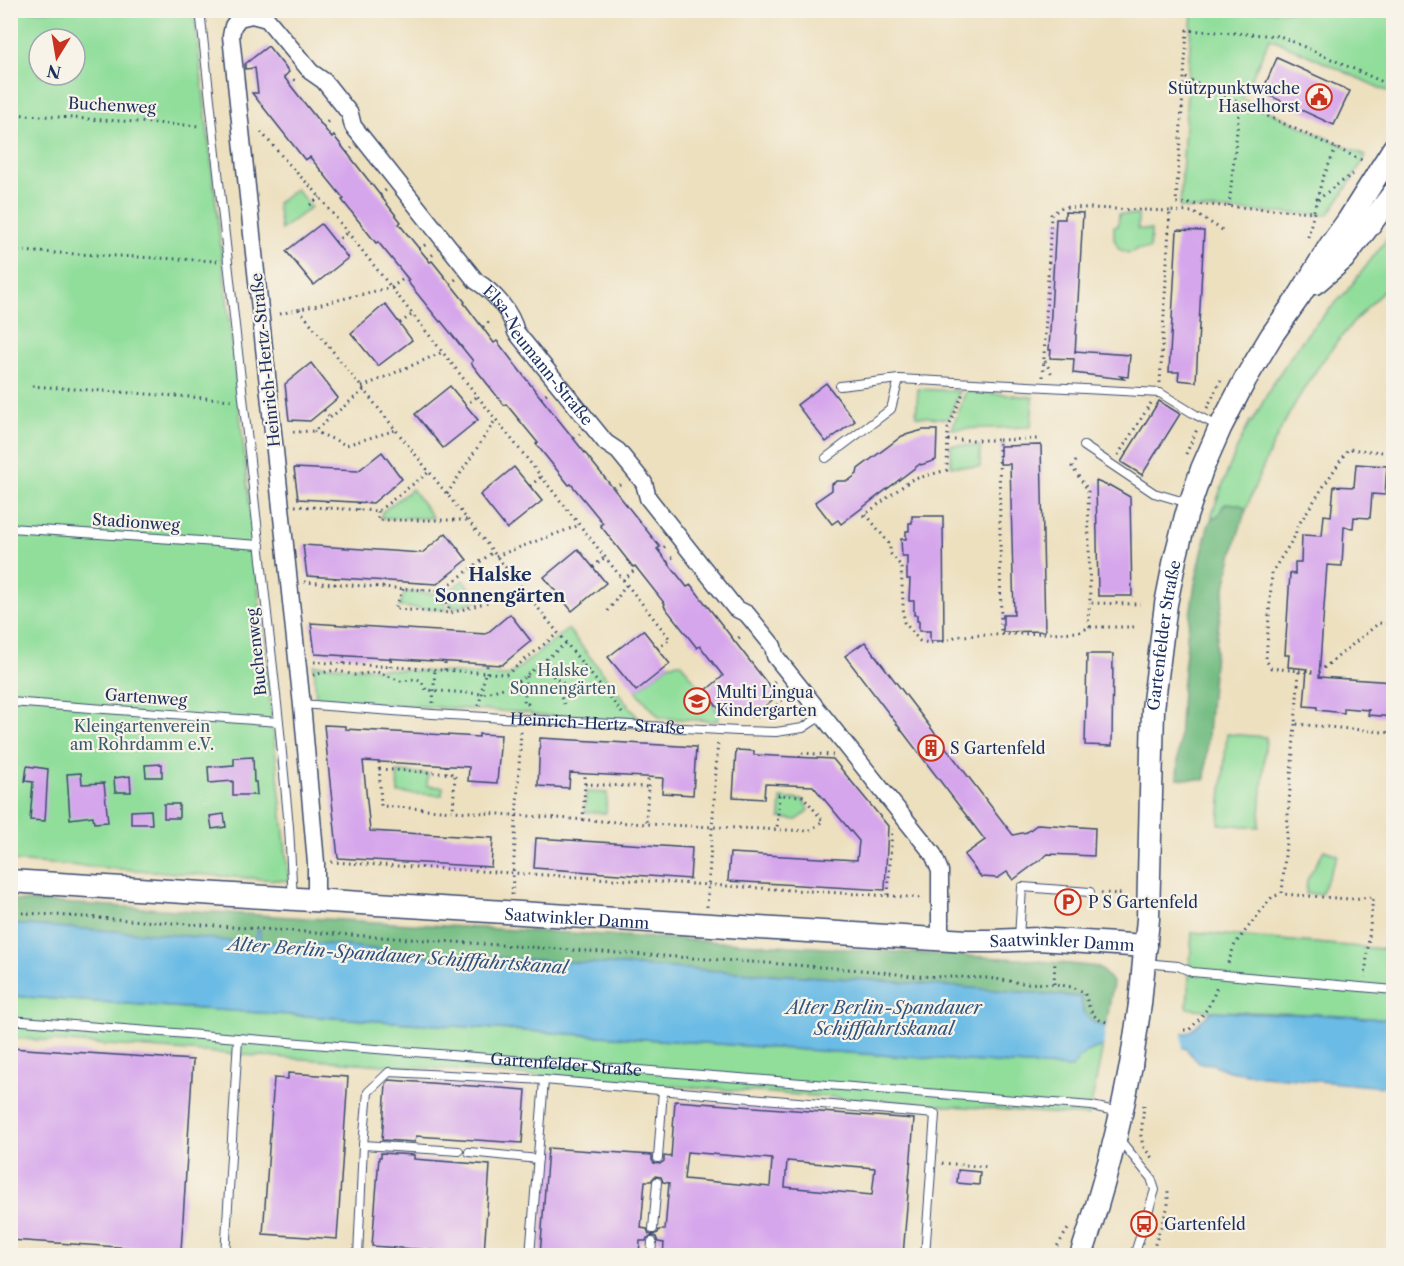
<svg xmlns="http://www.w3.org/2000/svg" width="1404" height="1266" font-family="'Libre Caslon Text',serif">
	<rect width="100%" height="100%" fill="#f7f3e8"/>
	<filter id="ink" filterUnits="userSpaceOnUse"><feTurbulence type="fractalNoise" baseFrequency=".0167" numOctaves="2"/><feDisplacementMap in="SourceGraphic" scale="12" xChannelSelector="R" yChannelSelector="G"/><feConvolveMatrix kernelMatrix="1 2 1 2 8 2 1 2 1" color-interpolation-filters="sRGB"/></filter>
	<filter id="wash" filterUnits="userSpaceOnUse"><feTurbulence type="fractalNoise" baseFrequency=".008" numOctaves="4" result="noise"/><feDisplacementMap in="SourceGraphic" scale="24" xChannelSelector="R" yChannelSelector="G"/><feGaussianBlur stdDeviation="1.35" result="paint"/><feColorMatrix in="noise" values="0 0 0 0 0 0 0 0 0 0 0 0 0 0 0 0 0 1.4 0 .05"/><feComposite in="paint" operator="in"/></filter>
	<g filter="url(#wash)">
		<rect width="100%" height="100%" fill="#ede0bf"/>
		<g fill="#91de9b" stroke="#56867c" stroke-width="1.5" fill-rule="evenodd">
			<path d="M10,11h184l45,394 50,476 -278,-20zM39,39h36v36h-36z"/>
			<path d="M1192,11h201v83l-123,-56 -28,61 124,57 -20,33 -18,26 -148,-7z"/>
			<path d="M296,189l15,18 -30,23 -4,-27z"/>
			<path d="M1119,214l19,1v14l13,1 -1,19h-14l-1,2 -7,2 -9,-4 -5,-10v-13h4z"/>
			<path d="M1393,231v50c-13,14 -28,28 -41,43 -48,55 -82,118 -106,186 -3,-7 -13,-6 -19,-7l-4,3 -5,10 -6,2v-4c11,-32 23,-63 38,-93l2,1 22,-40 21,-32 16,-21 36,-38z"/>
			<path d="M918,389l42,2 -12,28 -32,-3z"/>
			<path d="M966,391l67,6 -2,30 -79,2z"/>
			<path d="M951,445l29,1v21l-29,-1z"/>
			<path d="M412,489l21,29h-52l1,-6z"/>
			<path d="M463,580l16,20 -26,8 -7,-14z"/>
			<path d="M405,592l36,2 6,16 -48,-3z"/>
			<path d="M568,629l71,90 -18,-1v3l-90,-6v-2l-215,-13 -2,-35 195,11z"/>
			<path d="M681,663l38,50 -2,8 -57,-3 -24,-27 34,-27z"/>
			<path d="M1227,734l39,3 -7,90 -40,-3z"/>
			<path d="M397,772l31,2 -1,12 16,1 -1,8 -44,-2z"/>
			<path d="M586,792l21,1 -1,20 -21,-1z"/>
			<path d="M781,798l22,2 6,10 -12,10 -17,-2z"/>
			<path d="M1324,850l14,5 -17,39h-15l1,-14z"/>
			<path d="M1192,932l201,18v70l-79,-6 -102,-3 -25,-3z"/>
			<path d="M10,996l1061,72c10,-13 15,-17 32,-22l-14,70 -1078,-78z"/>
		</g>
		<g fill="#74bd83" stroke="#487670" stroke-width="1.5">
			<path d="M1227,503c6,1 16,0 19,7 -31,86 -35,180 -41,270l-28,-2 5,-88 5,-48 -1,-1 9,-57 13,-58 4,-8 6,-2 5,-10z"/>
			<path d="M10,900l332,20 677,39 80,8 14,16 -7,44 -13,-5 -10,-10 -2,-15 -198,-16 -428,-26 -23,2 -20,-4 -106,-11 -6,1h-37l-3,-2v-11h-3l-1,11 -4,3 -67,-8 -174,-12z"/>
		</g>
		<path fill="#6abbe5" stroke="#4275a2" stroke-width="1.5" d="M10,924l175,12 67,8 4,-3 1,-11h3v11l3,2h37l6,-1 106,11 20,4 23,-2 428,26 198,16 2,15 10,10 13,5 82,6 24,-22 51,3h51l79,6v68l-139,-13 -25,-4 -17,-7 -13,-1 -14,-15 -27,-2 -4,3c-22,-1 -57,-10 -74,8 -3,3 -6,8 -8,11l-1061,-72z"/>
		<path fill="#ede0bf" d="M1106,1024l76,5v22l-23,-2 -5,3 -51,-3z"/>
		<g id="blocks">
			<g fill="#d6a6ec" fill-rule="evenodd">
				<path d="M268,46l21,26 -5,5 48,61 2,-2 67,86 -2,2 31,38 2,-1 33,41 -1,1 30,40 3,-2 33,43 130,163 -3,2 30,38 4,-2 86,111 -18,15 -40,-2 -14,-18 18,-15 -23,-30 -3,2 -33,-42 1,-2 -30,-38 -2,1 -33,-42 3,-2 -32,-39 -2,1 -33,-41 2,-1 -32,-39 -2,1 -33,-42 2,-2 -32,-40 -1,1 -33,-41 2,-1 -31,-38 -2,1 -34,-43 2,-1 -34,-42 -5,3 -53,-67h6l-3,-25 -10,1v-5z"/>
				<path d="M1277,58l73,33 -16,34 -72,-33z"/>
				<path d="M1065,212l18,1 -8,141v-3l55,4 -2,22 -8,-1 4,3 -51,-6 1,-14 -24,-1 1,-8h-2l7,-131h9z"/>
				<path d="M321,224l27,34 -34,27 -28,-34z"/>
				<path d="M1177,230l27,1 -8,151 -18,-2 1,-8h-10z"/>
				<path d="M385,304l27,36 -34,26 -27,-33z"/>
				<path d="M311,363l27,35 -28,23 -21,-1 -4,-36z"/>
				<path d="M826,383l29,38 -29,21 -29,-37z"/>
				<path d="M450,386l28,34 -35,28 -28,-34z"/>
				<path d="M1159,401l21,13 -38,61 -21,-13z"/>
				<path d="M923,430h14l-1,30 -15,5 -1,-1 -79,60 -3,-4 -6,4 -17,-22 17,-12v-6l5,-3h11l9,-7 1,-5 44,-33z"/>
				<path d="M1041,445l4,186 -42,1v-17h11l-4,-151h-10v-18z"/>
				<path d="M382,452l20,27 -29,24 -75,-4 -4,-31 64,3z"/>
				<path d="M1356,464l31,2 -2,29 -13,-1 -2,24 -16,-1 -1,11 -9,-1 -2,39 -15,-1 -8,112 75,5v35l-26,-2 1,-5 -25,-2v5l-27,-3v-3l-13,-1 3,-37 -19,-2 1,-12h-4l5,-82 5,1v-12h6l1,-27 20,1 2,-21 7,1 3,-30 20,1z"/>
				<path d="M514,467l28,34 -35,28 -27,-34z"/>
				<path d="M1096,481l12,5 1,-1 21,12 2,99h-34z"/>
				<path d="M912,516h31l1,125h-14v-10h-11v-10h-2v-6h-3v-14h-5l1,-22h-3v-23h-5l-1,-17h5v-8h3v-8h3z"/>
				<path d="M446,533l21,27 -30,24 -130,-8 -4,-31 119,8z"/>
				<path d="M578,549l28,34 -34,28 -28,-34z"/>
				<path d="M510,614l21,27 -29,24 -187,-11 -4,-31 175,11z"/>
				<path d="M643,630l27,34 -34,27 -28,-34z"/>
				<path d="M865,642l148,193 14,-3 11,-8 57,4 -1,28 -46,-2 -35,26 -6,-8 -9,6 -17,-1 -17,-22 21,-15 -140,-184z"/>
				<path d="M1087,654h26l-1,92 -27,-1z"/>
				<path d="M324,725l21,1v3l134,8v-3l22,1 -4,48 -29,-2 1,-14 -106,-6 7,70 123,7 -2,29 -153,-9z"/>
				<path d="M540,738l156,9 -3,48 -31,-2 1,-15 -93,-5 -1,15 -31,-2z"/>
				<path d="M736,750l18,1v4l79,4 55,67 -3,64 -157,-9 2,-28 127,7 2,-19 -46,-55 -48,-2 -1,15 -31,-2z"/>
				<path d="M253,757l1,25h2l1,13h-24v-14l-24,2 -1,-16 26,-2v-7z"/>
				<path d="M162,764v13h-16l-1,-12z"/>
				<path d="M27,766l21,3 -3,52 -15,-1 3,-38 -8,-1z"/>
				<path d="M81,773l1,11 22,-1 4,39 -14,1 -1,-7 -23,3 -3,-45z"/>
				<path d="M130,776l1,16h-16l-1,-14z"/>
				<rect x="164" y="804" width="15" height="14"/>
				<path d="M151,810l1,14h-21v-13z"/>
				<path d="M224,814l2,13 -14,2 -2,-13z"/>
				<path d="M536,838l156,10 -2,31 -156,-11z"/>
				<path d="M10,1048l183,12 -12,191 -171,-11z"/>
				<path d="M288,1073l60,4 -11,162 -74,-5 11,-156 14,1z"/>
				<path d="M389,1080l137,10 -4,53 -106,-7 -1,6 -33,-2 4,-56z"/>
				<path d="M675,1101l239,18 -11,137h-240l1,-13 -6,-1 -2,-5 -4,-1 -5,2 -1,3h-6l-1,15h-99l8,-108 104,7v5l2,3 6,1 4,-3v-5l7,1zM687,1152l85,7 -2,28 -86,-8zM787,1161l88,7 -3,27 -87,-8zM655,1176l6,1 2,5 6,1 -4,47h-6l-1,3 -5,2 -4,-1 -2,-5 -6,-1 4,-47h6z"/>
				<path d="M381,1153l33,2v4l76,6 -6,89 -112,-8 7,-89h2z"/>
				<path d="M958,1170l22,2 -1,13 -22,-2z"/>
			</g>
		</g>
	</g>
	<g filter="url(#ink)">
		<use href="#blocks" fill-opacity="0" stroke="#3a4a6d" stroke-width="1.5"/>
		<g fill="none" stroke-linecap="round" stroke-linejoin="round">
			<g stroke="#3a4a6d" stroke-width="10">
				<g id="lane">
					<path d="M200,10l79,712 10,105 4,73"/>
					<path d="M840,386l59,-7 261,14 36,22 24,12"/>
					<path d="M1084,446l70,47 34,10"/>
					<path d="M826,458l65,-49 8,-30"/>
					<path d="M10,528l250,17"/>
					<path d="M10,702l269,20"/>
					<path id="s1" d="M301,704l131,10 306,17 38,1 27,-4 18,-12"/>
					<path d="M1019,939l3,-52 68,5"/>
					<path d="M1144,963l34,3 14,6 202,18"/>
					<path id="s2" d="M10,1020l1082,86 27,6"/>
					<path d="M1119,1139l32,39 4,12 -21,66"/>
					<path d="M363,1145l96,6"/>
					<path d="M469,1152l69,7"/>
					<path d="M658,1158l5,-68"/>
					<path d="M653,1229l4,-47"/>
					<path d="M10,1255l14,1"/>
					<path d="M225,1256l13,-217"/>
					<path d="M358,1256l5,-111 5,-53 21,-20 155,8 391,34 -10,142"/>
					<path d="M530,1256l14,-176"/>
					<path d="M651,1256l1,-14"/>
				</g>
			</g>
			<g stroke="#3a4a6d" stroke-width="19">
				<g id="street">
					<path id="s3" d="M316,902v-39l-13,-148 -72,-679 2,-10 6,-8 13,-3 15,4 44,53 13,9 26,33 3,12 123,155c18,11 35,31 40,51l90,111 12,8 26,32 4,15 87,110 12,6 26,32 2,10 158,198 7,17v68"/>
				</g>
			</g>
			<g stroke="#3a4a6d" stroke-width="25">
				<g id="secondary">
					<path d="M1315,283l28,-24 51,-66"/>
					<path id="s4" d="M10,881c319,22 638,43 957,60h26l45,-2 108,7"/>
					<path id="s5" d="M1140,1004l8,-85 5,-210 13,-105 9,-45 11,-43 16,-47 18,-41 26,-50 26,-43 28,-40 30,-49 18,-25 46,-73"/>
					<path d="M1081,1256c21,-63 38,-126 50,-191"/>
				</g>
			</g>
			<g stroke="#3a4a6d" stroke-width="3" stroke-dasharray="1.5 4.5" stroke-linecap="butt">
				<path d="M1186,78l178,83"/>
				<path d="M289,84l8,-6"/>
				<path d="M10,114l190,12"/>
				<path d="M322,126l8,-6"/>
				<path d="M1389,130l5,-10"/>
				<path d="M261,132l33,38 20,20 356,449 -12,9"/>
				<path d="M347,153l5,-5"/>
				<path d="M380,195l6,-5"/>
				<path d="M1318,200l13,-11 25,-17"/>
				<path d="M310,205l10,-8"/>
				<path d="M1229,206l11,-104"/>
				<path d="M1314,211l8,-31 14,-32"/>
				<path d="M1308,237l6,-25 -138,-9 11,-173 93,6 114,51"/>
				<path d="M335,242l13,-10"/>
				<path d="M419,249l9,-6"/>
				<path d="M18,251l199,10"/>
				<path d="M427,259l8,-6"/>
				<path d="M450,284l6,-5"/>
				<path d="M299,309l323,404"/>
				<path d="M280,314l112,-27 14,-10"/>
				<path d="M400,323l13,-9"/>
				<path d="M483,327l8,-7"/>
				<path d="M1045,361l8,15"/>
				<path d="M1043,377l8,-162 11,-8 108,4"/>
				<path d="M1160,383l10,-172 23,1 31,19"/>
				<path d="M32,386l202,14"/>
				<path d="M362,387l81,-35"/>
				<path d="M541,398l6,-5"/>
				<path d="M465,405l13,-9"/>
				<path d="M1207,408l16,-32"/>
				<path d="M324,410l7,8"/>
				<path d="M314,431l32,14 50,-15"/>
				<path d="M293,432l21,-1 50,-41"/>
				<path d="M574,438l6,-4"/>
				<path d="M948,440h51l2,194"/>
				<path d="M999,440l38,-1"/>
				<path d="M1394,453l-46,-4 -51,78 -2,9 -23,36 -6,88 5,8 28,3 -4,53 99,9"/>
				<path d="M1186,454l12,-27"/>
				<path d="M1118,455l33,-52"/>
				<path d="M1076,461l-4,6 16,23 2,113 50,1"/>
				<path d="M530,486l12,-10"/>
				<path d="M614,488l6,-4"/>
				<path d="M447,494l49,-75"/>
				<path d="M295,506l83,5 51,-39"/>
				<path d="M327,508v-8"/>
				<path d="M358,510v-8"/>
				<path d="M378,511v9h90"/>
				<path d="M866,514l24,31v8l11,13 3,56 16,19c15,4 24,1 37,-5l122,-4 11,-5h47"/>
				<path d="M863,516l48,-36 36,-10 1,-41 15,-36"/>
				<path d="M659,551l8,-6"/>
				<path d="M496,556l84,-31"/>
				<path d="M667,562l6,-5"/>
				<path d="M593,567l12,-10"/>
				<path d="M623,580l14,-12"/>
				<path d="M304,582l137,9 52,-39"/>
				<path d="M335,585v-7"/>
				<path d="M383,588v-7"/>
				<path d="M403,589l-8,20 56,4 73,-22"/>
				<path d="M423,590v-7"/>
				<path d="M441,591l10,22"/>
				<path d="M608,611l19,-27"/>
				<path d="M1090,627l-2,-9 2,-15"/>
				<path d="M734,642l7,-6"/>
				<path d="M546,659l8,19 7,3 4,5v7l-4,4 3,7"/>
				<path d="M314,662l193,12 50,-40"/>
				<path d="M344,664v-8"/>
				<path d="M390,667l1,-8"/>
				<path d="M445,670v-8"/>
				<path d="M1299,671l15,1"/>
				<path d="M1319,672l60,-49 8,1 7,-5"/>
				<path d="M487,673v-9"/>
				<path d="M313,675l22,-5 19,5 23,-3 24,9c13,0 18,-8 25,9l57,4 17,-5 13,-4 10,-7 43,-35"/>
				<path d="M527,676l-3,27 4,1 -1,4"/>
				<path d="M769,686l7,-6"/>
				<path d="M433,703l2,-34"/>
				<path d="M479,706l6,-33"/>
				<path d="M764,706l5,6"/>
				<path d="M739,715l23,2 26,-22"/>
				<path d="M1295,724l-13,170 67,5 24,-2 -8,80"/>
				<path d="M799,757l1,-4 33,2"/>
				<path d="M379,762l2,44 265,18 163,7 14,-10 -20,-25 -24,-1 -2,35"/>
				<path d="M379,769l76,5 -2,37"/>
				<path d="M446,773v-7"/>
				<path d="M585,784v-10"/>
				<path d="M648,787v-9"/>
				<path d="M583,820l2,-36 63,3 -2,37"/>
				<path d="M331,862l593,36"/>
				<path d="M1101,893l22,1"/>
				<path d="M512,895l9,-164"/>
				<path d="M888,895l4,-66"/>
				<path d="M707,907l11,-167"/>
				<path d="M10,912l771,52 93,7 38,5 76,2 35,5 31,1 18,3 12,5c6,14 5,26 23,30"/>
				<path d="M1228,963l7,-19 15,-19 22,-28 9,-3"/>
				<path d="M1054,984l1,-24"/>
				<path d="M1184,1030h5c14,-14 22,-24 28,-44"/>
				<path d="M1144,1105l-3,31 2,10 9,12"/>
				<path d="M942,1163l45,4"/>
				<path d="M1051,1256l17,-27"/>
				<path d="M1151,1256l17,-50v-15"/>
			</g>
			<use href="#lane" stroke="#fff" stroke-width="8"/>
			<use href="#street" stroke="#fff" stroke-width="16"/>
			<use href="#secondary" stroke="#fff" stroke-width="22"/>
			<g stroke="#3a4a6d" stroke-width="25" stroke-linecap="butt">
				<path id="secondary-bridge" d="M1131,1065l9,-61"/>
			</g>
			<use href="#secondary-bridge" stroke="#fff" stroke-width="22"/>
		</g>
	</g>
	<defs>
		<g id="civic-ring" transform="scale(1.35)"><circle r="9.5" fill="#f7f3e8" stroke="#c8321e" stroke-width="1.5"/><path d="M-.6-6.5H3V-4.5H.6V-3L4-1V1h2V6H-6V1h2V-1L-.6-3ZM-1.2 2.5V6h2.4V2.5Z" fill="#c8321e"/></g>
		<g id="school-ring" transform="scale(1.35)"><circle r="9.5" fill="#f7f3e8" stroke="#c8321e" stroke-width="1.5"/><path d="M0-5L7-2L0 1L-7-2ZM-4 1L0 2.5L4 1V4Q0 6-4 4Z" fill="#c8321e"/></g>
		<g id="building-ring" transform="scale(1.35)"><circle r="9.5" fill="#f7f3e8" stroke="#c8321e" stroke-width="1.5"/><path d="M-4-6H4V6H1V3H-1V6H-4ZM-2.5-4.3h1.7v1.8h-1.7ZM.8-4.3h1.7v1.8H.8ZM-2.5-1h1.7V.8h-1.7ZM.8-1h1.7V.8H.8Z" fill="#c8321e"/></g>
		<g id="parking-ring" transform="scale(1.35)"><circle r="9.5" fill="#f7f3e8" stroke="#c8321e" stroke-width="1.5"/><path d="M-3.5-5.5H1a3.5 3.5 0 0 1 0 7H-1V5.5H-3.5ZM-1-3.4V-.6H.8a1.4 1.4 0 0 0 0-2.8Z" fill="#c8321e"/></g>
		<g id="bus-ring" transform="scale(1.35)"><circle r="9.5" fill="#f7f3e8" stroke="#c8321e" stroke-width="1.5"/><path d="M-5-6H5V4H4V6H2V4H-2V6H-4V4H-5ZM-3.5-4V0h7V-4ZM-3.5 1.2v1.5H-2V1.2ZM2 1.2v1.5H3.5V1.2Z" fill="#c8321e"/></g>
	</defs>
	<g fill-rule="evenodd">
		<use href="#civic-ring" x="1319" y="97"/>
		<use href="#school-ring" x="697" y="701"/>
		<use href="#building-ring" x="931" y="748"/>
		<use href="#parking-ring" x="1068" y="902"/>
		<use href="#bus-ring" x="1144" y="1224"/>
	</g>
	<g text-anchor="middle" dominant-baseline="central" stroke-width="4.5" stroke-linejoin="round" paint-order="stroke">
		<g font-size="16" fill="#1b2f5e" stroke="#f7f3e8" text-anchor="start">
			<text x="1300" y="88" text-anchor="end">Stützpunktwache<tspan x="1300" dy="18">Haselhorst</tspan></text>
			<text x="716" y="692">Multi Lingua<tspan x="716" dy="18">Kindergarten</tspan></text>
			<text x="950" y="748">S Gartenfeld</text>
			<text x="1088" y="902">P S Gartenfeld</text>
			<text x="1164" y="1224">Gartenfeld</text>
		</g>
		<g font-size="16" fill="#1b2f5e" stroke="#f7f3e8">
			<text transform="translate(112 105) rotate(3)">Buchenweg</text>
			<text stroke="none"><textPath href="#s3" startOffset="1354">Elsa-Neumann-Straße</textPath></text>
			<text transform="translate(265 360) rotate(-96)">Heinrich-Hertz-Straße</text>
			<text transform="translate(136 522) rotate(4)">Stadionweg</text>
			<text stroke="none"><textPath href="#s5" startOffset="370">Gartenfelder Straße</textPath></text>
			<text transform="translate(256 652) rotate(-96)">Buchenweg</text>
			<text transform="translate(146 697) rotate(4)">Gartenweg</text>
			<text stroke="none"><textPath href="#s1" startOffset="297">Heinrich-Hertz-Straße</textPath></text>
			<text stroke="none"><textPath href="#s4" startOffset="568">Saatwinkler Damm</textPath></text>
			<text stroke="none"><textPath href="#s4" startOffset="1054">Saatwinkler Damm</textPath></text>
			<text stroke="none"><textPath href="#s2" startOffset="558">Gartenfelder Straße</textPath></text>
		</g>
		<g font-size="16" fill="#385b6d" stroke="#f7f3e8">
			<text x="563" y="670">Halske<tspan x="563" dy="18">Sonnengärten</tspan></text>
			<text x="142" y="726">Kleingartenverein<tspan x="142" dy="18">am Rohrdamm e.V.</tspan></text>
		</g>
		<g font-size="18" font-weight="bold" fill="#1b2f5e" stroke="#f7f3e8">
			<text x="500" y="575">Halske<tspan x="500" dy="21">Sonnengärten</tspan></text>
		</g>
		<g font-size="18" font-style="italic" fill="#2f5280" stroke="#f7f3e8">
			<text transform="translate(398 956) rotate(4)">Alter Berlin-Spandauer Schifffahrtskanal</text>
			<text x="884" y="1008">Alter Berlin-Spandauer<tspan x="884" dy="21">Schifffahrtskanal</tspan></text>
		</g>
	</g>
	<rect width="1404" height="1266" fill="none" stroke="#f7f3e8" stroke-width="36"/>
	<g transform="translate(57 57) rotate(191)"><circle r="28" fill="#f7f3e8" stroke="#9fa5b1" stroke-width="1.5"/>
	<path d="M0-4.5L10 22L0 15L-10 22Z" fill="#c8321e"/>
	<text y="-9" font-size="16" font-weight="bold" text-anchor="middle" fill="#1b2f5e">N</text>
	</g>
</svg>
